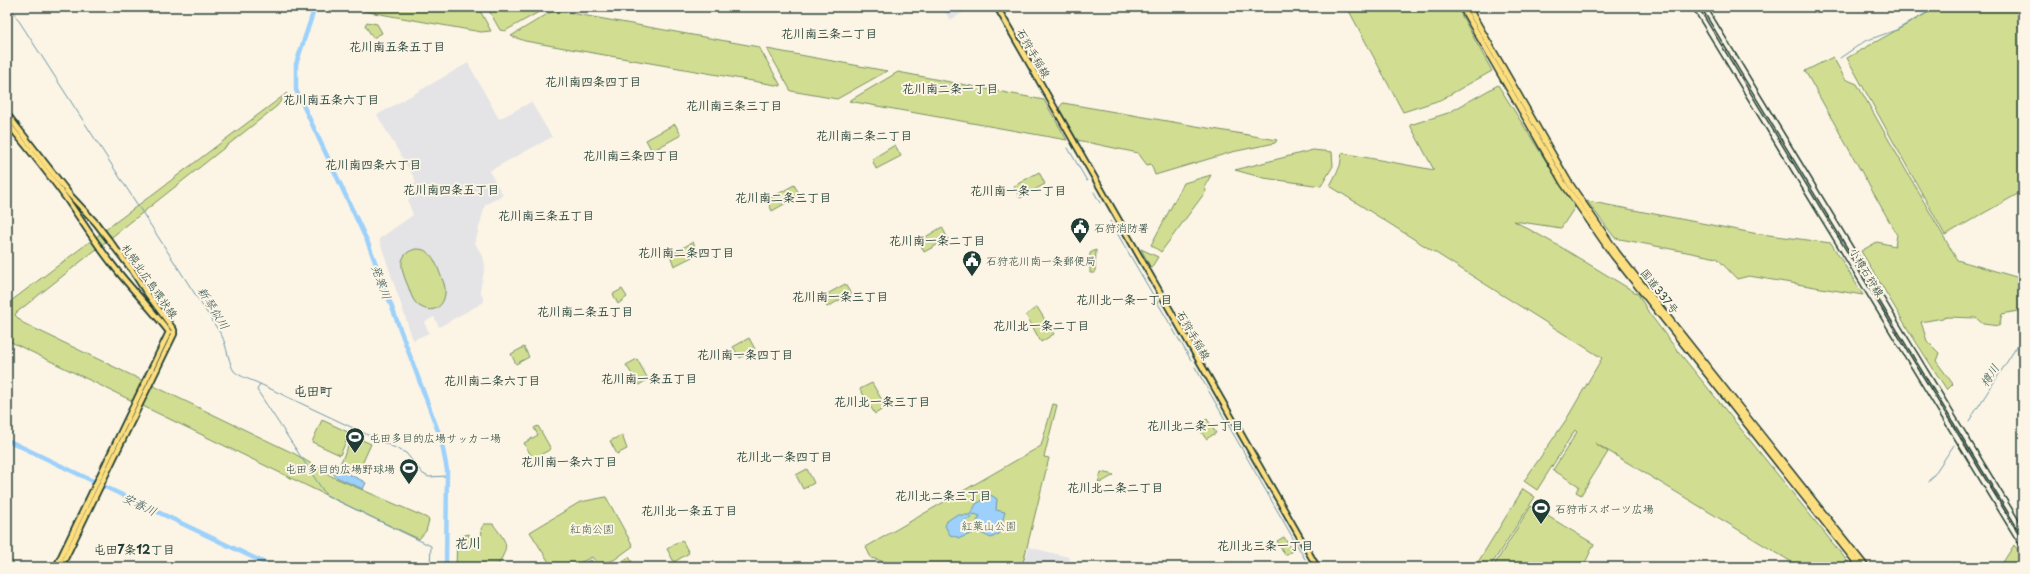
<svg xmlns="http://www.w3.org/2000/svg" width="2030" height="574" font-family="'Playpen Sans','Klee One',sans-serif">
	<rect width="100%" height="100%" fill="#fcf5e5"/>
	<filter id="ink" filterUnits="userSpaceOnUse"><feTurbulence type="fractalNoise" baseFrequency=".025" numOctaves="2"/><feDisplacementMap in="SourceGraphic" scale="8" xChannelSelector="R" yChannelSelector="G"/><feConvolveMatrix kernelMatrix="1 2 1 2 8 2 1 2 1" color-interpolation-filters="sRGB"/></filter>
	<g filter="url(#ink)">
		<g fill="#e4e3e6">
			<path d="M942,7h31l-23,13z"/>
			<path d="M468,63l31,56 32,-17 21,35 -63,34 14,24 -18,10 -10,38 9,17 1,7 -5,23 4,12 -45,25 -5,-10 -10,5 5,11 -16,7 -34,-101 34,-24 -5,-14 8,-20 -39,-66z"/>
			<path d="M1029,547l39,10 6,10h-51z"/>
			<path d="M592,558l3,6 4,1 15,-4 2,6h-43z"/>
		</g>
		<g fill="#d1de92" stroke="#788e63">
			<path d="M341,7h137l13,24 -10,1z"/>
			<path d="M487,7h52l7,1 -41,23 -5,-1z"/>
			<path d="M1347,7h110l35,64 -52,29 -37,12z"/>
			<path d="M1938,7h85v184l-78,44 -98,-177z"/>
			<path d="M554,10l205,37 22,39 -256,-45 -14,-5z"/>
			<path d="M367,22l10,2 5,9 -9,5 -8,-13z"/>
			<path d="M767,49l120,22 -50,28 -46,-8z"/>
			<path d="M1833,57l12,22 12,5 100,176 66,19v31l-21,4 -3,12 -16,-2 -7,-6 -28,-1 -27,5 6,19 12,12 -3,8 17,23 -6,6 -38,-59 -48,-80 16,-9 18,4 2,-11 -92,-164z"/>
			<path d="M898,72l146,28 23,40 -218,-39z"/>
			<path d="M1498,85l77,122 -14,21 -47,-7 45,25 79,48 11,19 25,33 178,221h-52l-205,-124 13,9 -27,43 -5,-3 3,-6 -26,-16 24,-38 -2,-2 -38,60 -13,-9 42,-61 36,-62 -272,-172 10,-20 2,-13 92,17 -24,-45 38,-12z"/>
			<path d="M287,93l-10,13 -261,207 -1,2 8,8 272,131 38,23 94,41 2,2 -3,11 -7,8 -48,-22 -364,-177v-36z"/>
			<path d="M1063,103l214,37 -2,3 -43,9 -77,23 -4,-11 -4,1 -9,-12 -61,-13 -18,-32z"/>
			<path d="M675,124l6,11 -29,16 -6,-11z"/>
			<path d="M895,145l6,11 -25,13 -4,-10z"/>
			<path d="M1313,150l19,2 1,14 -12,20 -57,-8 -29,-8z"/>
			<path d="M1039,172l6,12 -25,14 -6,-12z"/>
			<path d="M1211,175l-6,11 1,5 -45,61 -10,-7 33,-62z"/>
			<path d="M794,185l6,10 -28,16 -5,-11z"/>
			<path d="M1587,201l166,32 78,10 32,52 -114,-19 -12,3 -20,-21 -102,-20z"/>
			<path d="M942,227l6,12 -24,13 -5,-11z"/>
			<path d="M693,242l5,12 -24,12 -4,-11z"/>
			<path d="M416,249c18,-1 21,19 27,32 7,16 -4,36 -22,26 -8,-4 -10,-13 -13,-21 -6,-14 -13,-32 8,-37z"/>
			<path d="M1141,249l17,8 -7,11z"/>
			<path d="M1096,250l-1,23h-5v-20z"/>
			<path d="M845,284l6,10 -24,13 -5,-10z"/>
			<path d="M622,289l5,8 -9,7 -5,-10z"/>
			<path d="M1037,307l17,27 -13,8 -15,-27z"/>
			<path d="M749,338l6,11 -15,9 -7,-11z"/>
			<path d="M524,347l5,10 -13,7 -5,-10z"/>
			<path d="M637,359l11,20 -9,6 -13,-20z"/>
			<path d="M872,383l14,24 -11,7 -15,-25z"/>
			<path d="M1053,404l4,1 -13,52 5,1 -27,109h-118l-33,-9 -5,-11 175,-101z"/>
			<path d="M1207,419l9,14 -10,6 -9,-14z"/>
			<path d="M322,420l28,13 -10,22 -28,-13z"/>
			<path d="M538,426l13,23 -18,10 -9,-16 14,-8 -4,-7z"/>
			<path d="M622,435l5,14 -10,5 -7,-13z"/>
			<path d="M353,436l18,8 -13,29 -18,-9z"/>
			<path d="M807,469l7,14 -11,6 -7,-14z"/>
			<path d="M1101,472l13,3 -16,9z"/>
			<path d="M1523,489l12,8 -45,70h-15z"/>
			<path d="M606,497l27,49 -19,14 -16,4 -6,-7 -21,10h-19l-22,-35 50,-30z"/>
			<path d="M1531,506l63,38 -9,19 5,4h-97z"/>
			<path d="M484,524h9c15,21 17,19 4,43h-41l1,-30 12,-3 1,7h5l7,-7 -1,-5z"/>
			<path d="M1284,537l8,14 -7,4 -8,-14z"/>
			<path d="M682,540l7,13 -15,9 -7,-13z"/>
			<path d="M2014,545l9,12 -6,10h-17z"/>
			<path d="M629,557l6,10h-14l-2,-4z"/>
			<path d="M591,560l4,7h-19z"/>
		</g>
		<g fill="#9dd1fb" stroke="#6b96ab" fill-rule="evenodd">
			<path d="M324,462l39,19 3,2 -3,6 -27,-12z"/>
			<path d="M991,495l6,4 -1,11 9,2 -6,22 -8,4 -10,-5 -5,-1 -16,6 -10,-3 -5,-9 2,-5 9,-6h14l6,-11zM974,514l6,2 -4,7 1,6 -4,1 -9,-4v-5l7,-3z"/>
		</g>
		<g fill="none" stroke-linecap="round" stroke-linejoin="round">
			<g stroke="#6b96ab" stroke-width="1">
				<path d="M10,7l212,329c4,8 8,31 12,35 6,6 18,9 26,13l-3,6 69,105 105,51 -1,21"/>
				<path d="M1840,58l25,-17 31,-11 41,-23"/>
				<path d="M1068,148l19,33"/>
				<path d="M1094,192l6,11"/>
				<path d="M1110,221l81,139"/>
				<path d="M1195,367l110,192"/>
				<path d="M260,384l146,69 17,21 6,3 18,-1"/>
				<path d="M1969,421l54,-84"/>
				<path d="M1929,482l25,-37"/>
			</g>
			<g stroke="#9dd1fb" stroke-width="4.5">
				<path d="M315,7l-19,57v26l72,153 73,196 6,31 -1,97"/>
				<path d="M7,440l266,127"/>
			</g>
			<g stroke="#1f3d34" stroke-width="7">
				<g id="secondary">
					<path d="M1695,7l328,539"/>
					<path d="M1704,7l319,525"/>
				</g>
			</g>
			<g stroke="#1f3d34" stroke-width="8">
				<g id="primary">
					<path d="M997,7l320,560"/>
					<path d="M7,114l63,81 26,28 36,47 14,22 28,38v4l-113,233"/>
					<path d="M7,122c21,27 44,54 63,82 14,20 27,41 42,60 18,24 39,44 57,68l-113,235"/>
				</g>
			</g>
			<g stroke="#1f3d34" stroke-width="8">
				<g id="trunk">
					<path d="M1462,7l101,176 50,72 247,312"/>
					<path d="M1468,7l100,174 49,72 249,314"/>
				</g>
			</g>
			<use href="#secondary" stroke="#fcf5e5" stroke-width="4"/>
			<use href="#primary" stroke="#fedf80" stroke-width="4.5"/>
			<use href="#trunk" stroke="#fedf80" stroke-width="5"/>
		</g>
	</g>
	<defs>
		<g id="civic-pin" transform="scale(1)"><path d="M0 17L-7.5 6A9.5 9.5 0 1 1 7.5 6Z" fill="#1f3d34" stroke="#fcf5e5"/><path d="M-.6-6.5H3V-4.5H.6V-3L4-1V1h2V6H-6V1h2V-1L-.6-3ZM-1.2 2.5V6h2.4V2.5Z" fill="#fff"/></g>
		<g id="stadium-pin" transform="scale(1)"><path d="M0 17L-7.5 6A9.5 9.5 0 1 1 7.5 6Z" fill="#1f3d34" stroke="#fcf5e5"/><path d="M0-5a6.5 5 0 1 0 0 10a6.5 5 0 1 0 0-10ZM-3.5-1.8h7v3.6h-7Z" fill="#fff"/></g>
	</defs>
	<g fill-rule="evenodd">
		<use href="#civic-pin" x="1080" y="227"/>
		<use href="#civic-pin" x="972" y="260"/>
		<use href="#stadium-pin" x="355" y="437"/>
		<use href="#stadium-pin" x="409" y="468"/>
		<use href="#stadium-pin" x="1541" y="508"/>
	</g>
	<g text-anchor="middle" dominant-baseline="central" stroke-width="4" stroke-linejoin="round" paint-order="stroke">
		<g font-size="11" fill="#1f3d34" stroke="#fcf5e5">
			<text transform="translate(1034 53) rotate(60)">石狩手稲線</text>
			<text transform="translate(1867 272) rotate(59)">小樽石狩線</text>
			<text transform="translate(150 281) rotate(55)">札幌北広島環状線</text>
			<text transform="translate(1660 291) rotate(52)">国道337号</text>
			<text transform="translate(1194 335) rotate(60)">石狩手稲線</text>
		</g>
		<g font-size="11" fill="#1f3d34" stroke="#fcf5e5" text-anchor="start">
			<text x="1094" y="227">石狩消防署</text>
			<text x="986" y="260">石狩花川南一条郵便局</text>
			<text x="369" y="437">屯田多目的広場サッカー場</text>
			<text x="395" y="468" text-anchor="end">屯田多目的広場野球場</text>
			<text x="1555" y="508">石狩市スポーツ広場</text>
		</g>
		<g font-size="11" fill="#435d47" stroke="#fcf5e5">
			<text x="989" y="525">紅葉山公園</text>
			<text x="592" y="528">紅南公園</text>
		</g>
		<g font-size="12" font-weight="bold" fill="#1f3d34" stroke="#fcf5e5">
			<text x="829" y="33">花川南三条二丁目</text>
			<text x="397" y="46">花川南五条五丁目</text>
			<text x="593" y="81">花川南四条四丁目</text>
			<text x="950" y="88">花川南二条一丁目</text>
			<text x="331" y="99">花川南五条六丁目</text>
			<text x="734" y="105">花川南三条三丁目</text>
			<text x="864" y="135">花川南二条二丁目</text>
			<text x="631" y="155">花川南三条四丁目</text>
			<text x="373" y="164">花川南四条六丁目</text>
			<text x="451" y="189">花川南四条五丁目</text>
			<text x="1018" y="190">花川南一条一丁目</text>
			<text x="783" y="197">花川南二条三丁目</text>
			<text x="546" y="215">花川南三条五丁目</text>
			<text x="937" y="240">花川南一条二丁目</text>
			<text x="686" y="252">花川南二条四丁目</text>
			<text x="840" y="296">花川南一条三丁目</text>
			<text x="1124" y="299">花川北一条一丁目</text>
			<text x="585" y="311">花川南二条五丁目</text>
			<text x="1041" y="325">花川北一条二丁目</text>
			<text x="745" y="354">花川南一条四丁目</text>
			<text x="649" y="378">花川南一条五丁目</text>
			<text x="492" y="380">花川南二条六丁目</text>
			<text x="882" y="401">花川北一条三丁目</text>
			<text x="1195" y="425">花川北二条一丁目</text>
			<text x="784" y="456">花川北一条四丁目</text>
			<text x="569" y="461">花川南一条六丁目</text>
			<text x="1115" y="487">花川北二条二丁目</text>
			<text x="943" y="495">花川北二条三丁目</text>
			<text x="689" y="510">花川北一条五丁目</text>
			<text x="1265" y="545">花川北三条一丁目</text>
			<text x="134" y="549">屯田7条12丁目</text>
		</g>
		<g font-size="12" font-style="italic" fill="#385b5c" stroke="#fcf5e5">
			<text transform="translate(382 282) rotate(70)">発寒川</text>
			<text transform="translate(214 308) rotate(58)">新琴似川</text>
			<text transform="translate(1989 375) rotate(-57)">樽川</text>
			<text transform="translate(140 504) rotate(26)">安春川</text>
		</g>
		<g font-size="13" font-weight="bold" fill="#1f3d34" stroke="#fcf5e5">
			<text x="313" y="390">屯田町</text>
			<text x="468" y="542">花川</text>
		</g>
	</g>
	<rect width="2030" height="574" fill="none" stroke="#fcf5e5" stroke-width="24"/>
	<rect x="12" y="12" width="2006" height="550" fill="none" stroke="#1f3d34" stroke-width="1.5" filter="url(#ink)"/>
</svg>
